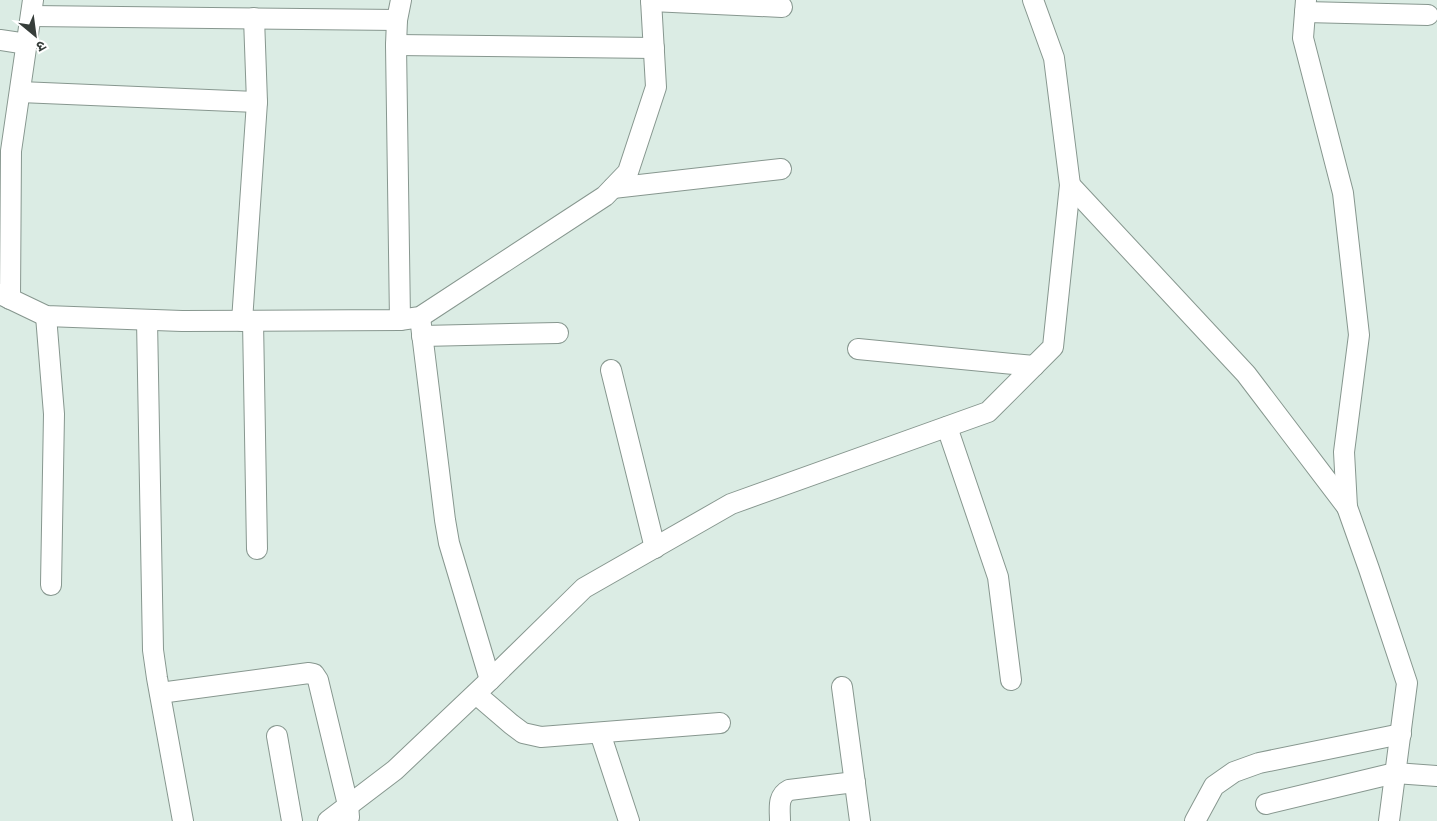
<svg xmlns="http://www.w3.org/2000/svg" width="1437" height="821" font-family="Roboto,'Noto Sans Devanagari',sans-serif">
	<rect width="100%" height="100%" fill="#dbece4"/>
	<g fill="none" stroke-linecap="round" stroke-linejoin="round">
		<g stroke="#87978f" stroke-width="22">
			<g id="minor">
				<path d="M1306,0l-3,38 40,155 16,142 -15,117 3,55 22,62 38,114 -18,138"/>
				<path d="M651,1l131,6"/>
				<path d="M1305,12l123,3"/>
				<path d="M31,16l366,4"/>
				<path d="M0,40l27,4"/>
				<path d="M396,45l258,3"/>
				<path d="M20,92l237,10"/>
				<path d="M1070,185l176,189 101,133"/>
				<path d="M613,188l168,-19"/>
				<path d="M0,294l46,22 136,5 218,-1 20,-3 185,-121 23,-24 28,-85 -5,-87"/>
				<path d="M10,299l1,-148 22,-151"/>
				<path d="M46,316l8,98 -3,171"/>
				<path d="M420,317l25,203 4,23 41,137"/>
				<path d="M147,320l6,330 4,28 26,143"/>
				<path d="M400,320l-4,-275 1,-25 4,-20"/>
				<path d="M242,321l15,-219 -3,-84"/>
				<path d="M253,321l4,228"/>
				<path d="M422,336l136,-3"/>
				<path d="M858,349l176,17"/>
				<path d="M611,370l44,178"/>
				<path d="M947,427l51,150 13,103"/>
				<path d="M842,687l18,134"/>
				<path d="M160,693l149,-20 5,1 4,6 30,125 1,12"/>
				<path d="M476,694l35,30 12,9 18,4 179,-14"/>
				<path d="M600,733l29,88"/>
				<path d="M277,736l15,85"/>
				<path d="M1266,804l129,-31 42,3"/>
				<path d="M328,821l67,-51 95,-90 94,-92 147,-84 257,-92 65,-65 17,-162 -16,-127 -21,-58"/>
				<path d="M780,821c0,-12 -3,-25 9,-31l66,-8"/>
				<path d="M1195,821l19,-35 20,-14 25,-9 142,-29"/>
			</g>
		</g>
		<use href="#minor" stroke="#fff" stroke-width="20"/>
	</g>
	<g transform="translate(35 35) rotate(151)" stroke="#ffffff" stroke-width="4" paint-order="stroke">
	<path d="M0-4L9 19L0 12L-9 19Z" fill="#363d3a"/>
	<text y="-8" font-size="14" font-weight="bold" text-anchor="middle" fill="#363d3a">उ</text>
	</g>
</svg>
